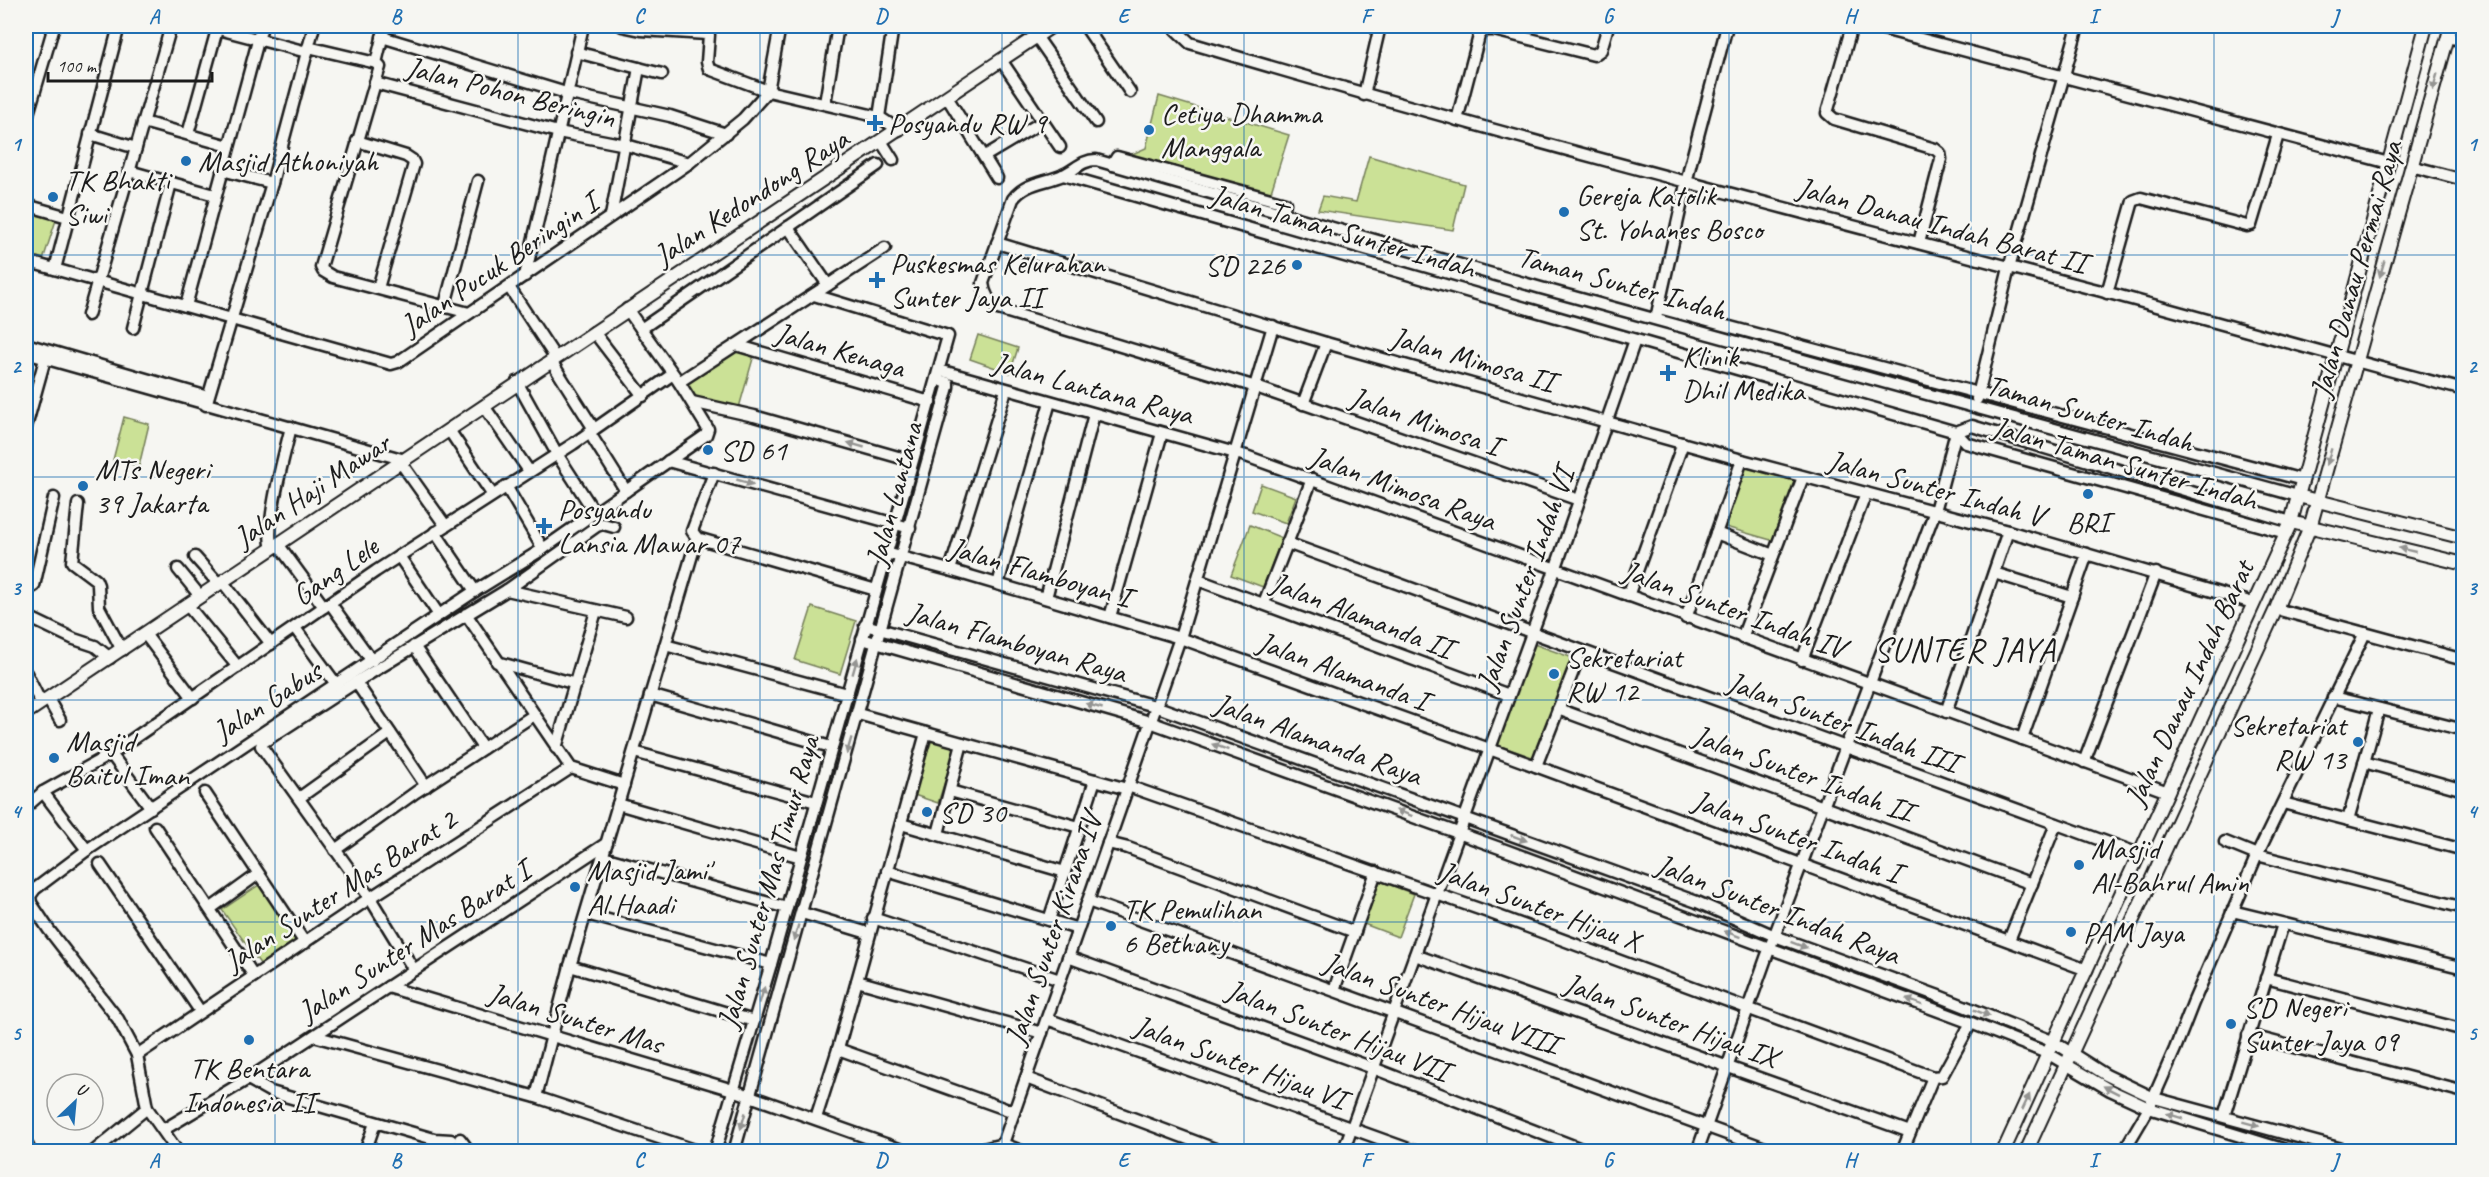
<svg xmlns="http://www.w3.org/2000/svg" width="2489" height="1177" font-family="Caveat,sans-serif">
	<rect width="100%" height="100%" fill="#f6f6f2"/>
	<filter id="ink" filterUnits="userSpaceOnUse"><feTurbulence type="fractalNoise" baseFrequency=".0167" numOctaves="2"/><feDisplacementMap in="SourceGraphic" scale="12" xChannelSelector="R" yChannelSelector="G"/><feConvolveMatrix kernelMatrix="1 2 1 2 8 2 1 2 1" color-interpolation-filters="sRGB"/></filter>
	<g filter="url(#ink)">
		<g fill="#cbe196" stroke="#747e59" stroke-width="1.5">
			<path d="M1159,96l130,39 -19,60 -147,-37 23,-10z"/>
			<path d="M1369,156l95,28 -11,46 -135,-20 5,-14 33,6z"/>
			<path d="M26,211l30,9 -13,40 -17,-6z"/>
			<path d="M978,335l40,13 -8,25 -40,-14z"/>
			<path d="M737,348l17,7 -16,56 -44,-12 -11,-16z"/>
			<path d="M124,417l25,7 -10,42 -26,-6z"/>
			<path d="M1744,467l55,15 -21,60 -56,-16z"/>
			<path d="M1261,484l35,13 -10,26 -34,-12z"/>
			<path d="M1250,525l32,13 -19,49 -32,-12z"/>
			<path d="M812,607l44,14 -16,53 -45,-14z"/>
			<path d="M1531,643l42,15 -38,100 -37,-13z"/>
			<path d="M933,736l24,8 -19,59 -24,-8z"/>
			<path d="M1380,881l34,13 -16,43 -34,-13z"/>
			<path d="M259,885l41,57 -37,26 -41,-58z"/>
		</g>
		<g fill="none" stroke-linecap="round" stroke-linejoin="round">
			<g stroke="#1c1c1c" stroke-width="15">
				<g id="minor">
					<path d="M207,26l100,26"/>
					<path d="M622,26l19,4 66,4 2,1 -2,27 2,7 59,22 111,26 20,13"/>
					<path d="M1085,26l45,66"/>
					<path d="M1172,26l18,17c303,90 609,169 915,249 120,32 239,67 359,98"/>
					<path d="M1852,26l-25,87 7,6 101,30 5,4 1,6 -22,84"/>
					<path d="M1872,26l517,137"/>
					<path d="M1036,36l60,86"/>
					<path d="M382,37l184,56 104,23 56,18"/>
					<path d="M2448,37l16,4"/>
					<path d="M308,47l68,16"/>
					<path d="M576,52l86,22"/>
					<path d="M1001,60l59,87"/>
					<path d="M376,63l4,4 -5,16 -54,184 2,4 10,6 136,36"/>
					<path d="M376,63l9,-37"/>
					<path d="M375,83l183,49 68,13 63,18"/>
					<path d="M1364,95l16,-69"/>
					<path d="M947,97l50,81"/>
					<path d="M825,103l13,-77"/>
					<path d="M879,117l14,-91"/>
					<path d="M1457,120l22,-84 5,-6h10l100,25 7,-5 7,-24"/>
					<path d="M26,121l28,-95"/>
					<path d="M143,122l86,24"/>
					<path d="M90,134l46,14"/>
					<path d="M188,134l30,-108"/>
					<path d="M357,141l49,15 6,4 2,4 -36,124"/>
					<path d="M881,141l12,19"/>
					<path d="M985,156l57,-34"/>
					<path d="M1112,165l5,-8 168,46 -2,10"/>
					<path d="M2411,166l53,14"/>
					<path d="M222,170l50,13"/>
					<path d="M129,171l86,24"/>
					<path d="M1063,175l893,257 10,11 320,90"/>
					<path d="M26,205l42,12"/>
					<path d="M611,216l28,-148"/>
					<path d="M788,227l40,58"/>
					<path d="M997,243l329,100 416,117 266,71 245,72"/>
					<path d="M26,261l365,103 7,-2 291,-199 54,-44 25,-28 12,-65"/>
					<path d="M55,269l64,-243"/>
					<path d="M525,276l58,-250"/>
					<path d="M509,287l46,70"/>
					<path d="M2107,293l26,-92 8,-3 106,28 4,-1 27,-90"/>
					<path d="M445,305l33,-124"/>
					<path d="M186,306l76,-280"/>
					<path d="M1659,308l644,172"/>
					<path d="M1657,314l33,-148 37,-140"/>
					<path d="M88,315l83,-289"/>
					<path d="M133,328l38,-145"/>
					<path d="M641,329l237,-164"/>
					<path d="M594,332l49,64"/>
					<path d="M26,344l182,53"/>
					<path d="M736,345l194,57"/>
					<path d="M26,353l379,107"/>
					<path d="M551,361l43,68"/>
					<path d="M939,370l307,86 922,336"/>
					<path d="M517,382l40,72 38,59"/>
					<path d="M679,382l206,-134"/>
					<path d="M1977,399l32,-131 69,-242"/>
					<path d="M692,402l62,14 158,45"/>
					<path d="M1303,404l23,-61"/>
					<path d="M206,405l66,-222 42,-157"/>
					<path d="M484,406l45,65"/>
					<path d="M26,427l19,-68"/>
					<path d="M449,430l43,64"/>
					<path d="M589,432l37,59"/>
					<path d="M1956,432l16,-6 319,96"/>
					<path d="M668,461l242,67"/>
					<path d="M401,463l44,62"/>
					<path d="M506,486l37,63"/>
					<path d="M1579,500l-323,-113 -258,-78c-8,-6 -14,-16 -15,-26l30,-84c13,-17 32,-16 50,-24 12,-5 19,-15 33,-15l445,128 757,208"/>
					<path d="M78,504l-6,58 24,18 2,5 1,22 23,43"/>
					<path d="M435,532l40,59"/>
					<path d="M1716,533l57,22"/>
					<path d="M697,538l179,52"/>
					<path d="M697,538l-5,-7 22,-58"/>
					<path d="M1287,543l852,311"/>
					<path d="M278,544l46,63"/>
					<path d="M272,548c-8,-21 13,-96 19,-121"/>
					<path d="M886,553l67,18 227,67 315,113 592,219"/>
					<path d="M399,556l40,59"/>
					<path d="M195,557l23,26"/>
					<path d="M178,569l22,27"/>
					<path d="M950,570l56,-180"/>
					<path d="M1994,573l78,24"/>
					<path d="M1198,580l311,115"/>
					<path d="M222,581l49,63"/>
					<path d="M998,584l52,-182"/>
					<path d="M27,590l7,-4 20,-88"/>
					<path d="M507,590l119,27"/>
					<path d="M1628,596l55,-153"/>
					<path d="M1046,598l48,-184"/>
					<path d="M330,603l42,58"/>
					<path d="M1264,603l48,-124"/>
					<path d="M188,606l50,61"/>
					<path d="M2276,609l188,51"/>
					<path d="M466,614l105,154 53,17"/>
					<path d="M26,616l48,23 21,7 15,12"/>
					<path d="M1110,617l52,-184"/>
					<path d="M1686,618l56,-158"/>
					<path d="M865,625l290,81 542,196 78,34 161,59 116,46 54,34 48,23 199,54"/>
					<path d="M295,628l41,56"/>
					<path d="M145,634l48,64"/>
					<path d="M1742,638l61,-161"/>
					<path d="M862,639l288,83 358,129 463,172 76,30 63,37 39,18 143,44"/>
					<path d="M665,645l182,49"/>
					<path d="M414,646l69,102"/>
					<path d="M1802,660l64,-167"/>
					<path d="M497,662l79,22"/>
					<path d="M26,673l15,30"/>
					<path d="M356,682l70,104"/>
					<path d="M650,695l181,52"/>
					<path d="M2333,697l131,33"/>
					<path d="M48,699l12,21"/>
					<path d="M1558,709l474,175"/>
					<path d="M1946,712l62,-181"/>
					<path d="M858,714l269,75"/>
					<path d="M2022,739l65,-185"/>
					<path d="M556,748l40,-137"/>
					<path d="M634,752l182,50"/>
					<path d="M111,754l40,54"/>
					<path d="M2084,762l72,-189"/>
					<path d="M2364,762l100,28"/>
					<path d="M1536,766l45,-115"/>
					<path d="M1128,786l357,125 448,166"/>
					<path d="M950,791l129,36"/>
					<path d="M43,792l44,58"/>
					<path d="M205,793l100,150"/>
					<path d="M299,798l91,-65"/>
					<path d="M2283,803l181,47"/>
					<path d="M618,804l183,53"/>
					<path d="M26,807l17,-15 68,-38 265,-183 197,-127 100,-70"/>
					<path d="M2348,820l31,-111"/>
					<path d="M901,824l164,48"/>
					<path d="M155,827l99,149"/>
					<path d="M938,834l24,-91"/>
					<path d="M2225,842l32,13 207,53"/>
					<path d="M1108,843l20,5 227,84"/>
					<path d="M335,850l81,-58 118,-77"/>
					<path d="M603,857l184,51"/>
					<path d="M100,864l100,147"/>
					<path d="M887,871l191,58"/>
					<path d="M1088,901l688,251"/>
					<path d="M210,909l47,-34"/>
					<path d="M2232,911l232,57"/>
					<path d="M802,913l66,20"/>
					<path d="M586,914l185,50"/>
					<path d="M873,918l187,62"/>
					<path d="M1049,920l46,-140"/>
					<path d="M2009,940l47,-116"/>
					<path d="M1415,955l495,177"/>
					<path d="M1068,957l305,111 216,84"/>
					<path d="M570,966l184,55"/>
					<path d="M414,970l-44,-72 -109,-152 1,-3 94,-61 151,-92 90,-64 6,-2 11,3"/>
					<path d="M2266,978l198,52"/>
					<path d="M857,981l185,52"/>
					<path d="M388,987l345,103 175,62"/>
					<path d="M1334,990l42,-118"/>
					<path d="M1047,1019l370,133"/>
					<path d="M2248,1035l216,57"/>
					<path d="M314,1036l222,61 165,55"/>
					<path d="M838,1049l176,63"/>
					<path d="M137,1055l233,-157 201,-130"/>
					<path d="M1026,1078l197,74"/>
					<path d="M248,1079l23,13 163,47 17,1"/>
					<path d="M536,1097l34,-131 127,-428"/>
					<path d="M2224,1116l59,-192"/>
					<path d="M816,1118l22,-69 88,-316"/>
					<path d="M163,1130l85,-51 359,-236"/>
					<path d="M460,1139l10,13"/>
					<path d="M93,1152l54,-44"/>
					<path d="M178,1152l-31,-44 -10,-53 -19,-36 -69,-89 -18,-27 -1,-7 5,-7 52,-39 388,-259 68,-42 163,-114 2,-6 -29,-47 -52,-73"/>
					<path d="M365,1152l10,-29"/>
					<path d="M715,1152l56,-188 177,-628 -134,-41"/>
					<path d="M734,1152l214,-765v-4l-12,-4"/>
					<path d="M971,1152l32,-8 21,8"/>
					<path d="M1000,1152l180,-514 93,-312"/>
					<path d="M1343,1152l212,-582 80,-230"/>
					<path d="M1697,1152l69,-194 169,-447 21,-79"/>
					<path d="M1902,1152l31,-75 9,-1 29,-53"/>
					<path d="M2123,1152l26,-44 26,-59 18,-46 64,-148 108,-222"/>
					<path d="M2463,1152l1,-1"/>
				</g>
			</g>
			<g stroke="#1c1c1c" stroke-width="16">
				<g id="tertiary">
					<path d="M2298,496l166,42"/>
					<path d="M2291,522l173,42"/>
					<path d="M26,713l1026,-687"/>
					<path d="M2003,1152l288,-630 135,-496"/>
					<path d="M2026,1152l250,-543 35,-85 140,-498"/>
				</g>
			</g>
			<g stroke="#1c1c1c" stroke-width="18">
				<path id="secondary" d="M26,1146l3,6"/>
			</g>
			<use href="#minor" stroke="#f6f6f2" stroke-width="10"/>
			<use href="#tertiary" stroke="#f6f6f2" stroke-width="12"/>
			<use href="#secondary" stroke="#f6f6f2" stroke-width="14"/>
		</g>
		<defs><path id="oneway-solid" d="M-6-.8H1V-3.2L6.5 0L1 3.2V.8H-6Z" transform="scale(1.5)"/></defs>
		<g fill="#949492">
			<use href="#oneway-solid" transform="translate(2435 82) rotate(106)"/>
			<use href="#oneway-solid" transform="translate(2382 269) rotate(106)"/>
			<use href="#oneway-solid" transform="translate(856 445) rotate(-164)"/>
			<use href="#oneway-solid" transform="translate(2329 457) rotate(106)"/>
			<use href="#oneway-solid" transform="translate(745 482) rotate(16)"/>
			<use href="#oneway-solid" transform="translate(2407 550) rotate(-167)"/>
			<use href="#oneway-solid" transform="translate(855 666) rotate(-74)"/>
			<use href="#oneway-solid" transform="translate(1094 706) rotate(-164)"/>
			<use href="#oneway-solid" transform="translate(849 746) rotate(106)"/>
			<use href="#oneway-solid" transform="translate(1220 747) rotate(-160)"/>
			<use href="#oneway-solid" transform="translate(1404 813) rotate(-160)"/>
			<use href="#oneway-solid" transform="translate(1519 838) rotate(20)"/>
			<use href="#oneway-solid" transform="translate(796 933) rotate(106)"/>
			<use href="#oneway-solid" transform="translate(1732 934) rotate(-160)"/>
			<use href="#oneway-solid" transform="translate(1799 945) rotate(20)"/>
			<use href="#oneway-solid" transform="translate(762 995) rotate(-73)"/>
			<use href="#oneway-solid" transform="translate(1914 1002) rotate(-160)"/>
			<use href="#oneway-solid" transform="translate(1982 1013) rotate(22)"/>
			<use href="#oneway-solid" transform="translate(2111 1090) rotate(-153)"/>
			<use href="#oneway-solid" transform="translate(2026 1102) rotate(-65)"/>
			<use href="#oneway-solid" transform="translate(2175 1116) rotate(-163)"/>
			<use href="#oneway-solid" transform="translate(743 1121) rotate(106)"/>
			<use href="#oneway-solid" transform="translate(2251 1124) rotate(15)"/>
		</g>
	</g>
	<path fill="none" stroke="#1f6fb2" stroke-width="1.5" stroke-opacity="0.55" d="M275,26v1126M518,26v1126M760,26v1126M1002,26v1126M1244,26v1126M1487,26v1126M1729,26v1126M1971,26v1126M2214,26v1126M26,255h2438M26,477h2438M26,700h2438M26,922h2438"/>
	<g fill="#1f6fb2" stroke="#f6f6f2" stroke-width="2">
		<path d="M872 114h6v6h6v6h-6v6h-6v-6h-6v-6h6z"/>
		<circle cx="1149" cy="130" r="6"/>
		<circle cx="186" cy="161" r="6"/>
		<circle cx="53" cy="197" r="6"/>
		<circle cx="1564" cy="212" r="6"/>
		<circle cx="1297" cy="265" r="6"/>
		<path d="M874 271h6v6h6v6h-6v6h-6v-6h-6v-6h6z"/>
		<path d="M1665 364h6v6h6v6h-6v6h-6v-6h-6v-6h6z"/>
		<circle cx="708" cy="450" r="6"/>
		<circle cx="83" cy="486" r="6"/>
		<circle cx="2088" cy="494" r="6"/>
		<path d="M541 517h6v6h6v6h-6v6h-6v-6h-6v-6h6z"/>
		<circle cx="1554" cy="674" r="6"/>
		<circle cx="2358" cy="742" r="6"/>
		<circle cx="54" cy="758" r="6"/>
		<circle cx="927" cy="812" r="6"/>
		<circle cx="2079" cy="865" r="6"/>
		<circle cx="575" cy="887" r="6"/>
		<circle cx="1111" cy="926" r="6"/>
		<circle cx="2071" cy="932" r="6"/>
		<circle cx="2231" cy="1024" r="6"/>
		<circle cx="249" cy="1040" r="6"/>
	</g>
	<g text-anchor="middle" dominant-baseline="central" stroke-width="5" stroke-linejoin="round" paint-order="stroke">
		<g font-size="30" fill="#1c1c1c" stroke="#f6f6f2">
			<text transform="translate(511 92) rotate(14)">Jalan Pohon Beringin</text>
			<text transform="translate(751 197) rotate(-33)">Jalan Kedondong Raya</text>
			<text transform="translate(1942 225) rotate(15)">Jalan Danau Indah Barat II</text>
			<text transform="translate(1343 231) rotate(16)">Jalan Taman Sunter Indah</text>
			<text transform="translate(499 264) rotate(-34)">Jalan Pucuk Beringin I</text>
			<text transform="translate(2356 269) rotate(-74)">Jalan Danau Permai Raya</text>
			<text transform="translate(1622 283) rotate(15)">Taman Sunter Indah</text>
			<text transform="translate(840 350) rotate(16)">Jalan Kenaga</text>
			<text transform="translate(1473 359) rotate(16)">Jalan Mimosa II</text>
			<text transform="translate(1093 388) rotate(15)">Jalan Lantana Raya</text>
			<text transform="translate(2090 413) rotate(16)">Taman Sunter Indah</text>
			<text transform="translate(1425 421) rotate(19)">Jalan Mimosa I</text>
			<text transform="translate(2125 463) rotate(16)">Jalan Taman Sunter Indah</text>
			<text transform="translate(1403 488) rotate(20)">Jalan Mimosa Raya</text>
			<text transform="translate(1936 488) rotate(15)">Jalan Sunter Indah V</text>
			<text transform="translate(312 490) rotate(-34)">Jalan Haji Mawar</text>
			<text transform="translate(894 494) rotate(-75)">Jalan Lantana</text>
			<text transform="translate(335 571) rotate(-35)">Gang Lele</text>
			<text transform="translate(1040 572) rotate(16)">Jalan Flamboyan I</text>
			<text transform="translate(1525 579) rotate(-70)">Jalan Sunter Indah VI</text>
			<text transform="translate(1734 609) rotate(20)">Jalan Sunter Indah IV</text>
			<text transform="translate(1362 615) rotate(21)">Jalan Alamanda II</text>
			<text transform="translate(1017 642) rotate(16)">Jalan Flamboyan Raya</text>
			<text transform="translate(1343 671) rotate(20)">Jalan Alamanda I</text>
			<text transform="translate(2189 683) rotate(-65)">Jalan Danau Indah Barat</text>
			<text transform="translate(267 701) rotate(-33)">Jalan Gabus</text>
			<text transform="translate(1843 722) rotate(20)">Jalan Sunter Indah III</text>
			<text transform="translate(1318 739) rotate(20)">Jalan Alamanda Raya</text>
			<text transform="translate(1803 773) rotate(20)">Jalan Sunter Indah II</text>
			<text transform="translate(1797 836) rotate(20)">Jalan Sunter Indah I</text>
			<text transform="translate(768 882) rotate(-74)">Jalan Sunter Mas Timur Raya</text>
			<text transform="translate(340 890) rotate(-33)">Jalan Sunter Mas Barat 2</text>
			<text transform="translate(1540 906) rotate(20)">Jalan Sunter Hijau X</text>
			<text transform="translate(1778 909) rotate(21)">Jalan Sunter Indah Raya</text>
			<text transform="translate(1053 929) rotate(-71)">Jalan Sunter Kirana IV</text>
			<text transform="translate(414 941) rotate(-33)">Jalan Sunter Mas Barat I</text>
			<text transform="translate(1441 1003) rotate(20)">Jalan Sunter Hijau VIII</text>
			<text transform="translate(576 1018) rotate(17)">Jalan Sunter Mas</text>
			<text transform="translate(1671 1020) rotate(20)">Jalan Sunter Hijau IX</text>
			<text transform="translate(1338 1030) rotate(21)">Jalan Sunter Hijau VII</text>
			<text transform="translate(1240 1062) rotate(20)">Jalan Sunter Hijau VI</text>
		</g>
		<g font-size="30" fill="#1c1c1c" stroke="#f6f6f2" text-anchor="start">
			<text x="1161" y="113">Cetiya Dhamma<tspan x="1161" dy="34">Manggala</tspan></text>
			<text x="888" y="123">Posyandu RW 9</text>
			<text x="198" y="161">Masjid Athoniyah</text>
			<text x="65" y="180">TK Bhakti<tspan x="65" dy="34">Siwi</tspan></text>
			<text x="1576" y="195">Gereja Katolik<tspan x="1576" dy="34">St. Yohanes Bosco</tspan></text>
			<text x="890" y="263">Puskesmas Kelurahan<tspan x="890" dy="34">Sunter Jaya II</tspan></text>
			<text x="1285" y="265" text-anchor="end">SD 226</text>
			<text x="1682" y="356">Klinik<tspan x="1682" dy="34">Dhil Medika</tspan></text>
			<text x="720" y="450">SD 61</text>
			<text x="95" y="469">MTs Negeri<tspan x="95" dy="34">39 Jakarta</tspan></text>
			<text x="558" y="509">Posyandu<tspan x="558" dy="34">Lansia Mawar 07</tspan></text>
			<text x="2088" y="522" text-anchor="middle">BRI</text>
			<text x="1566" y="657">Sekretariat<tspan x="1566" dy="34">RW 12</tspan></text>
			<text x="2346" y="725" text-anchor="end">Sekretariat<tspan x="2346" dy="34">RW 13</tspan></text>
			<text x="66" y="741">Masjid<tspan x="66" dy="34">Baitul Iman</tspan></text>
			<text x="939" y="812">SD 30</text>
			<text x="2091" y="848">Masjid<tspan x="2091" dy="34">Al-Bahrul Amin</tspan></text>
			<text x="587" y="870">Masjid Jami'<tspan x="587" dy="34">Al Haadi</tspan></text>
			<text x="1123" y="909">TK Pemulihan<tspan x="1123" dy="34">6 Bethany</tspan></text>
			<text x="2083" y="932">PAM Jaya</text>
			<text x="2243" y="1007">SD Negeri<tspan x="2243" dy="34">Sunter Jaya 09</tspan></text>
			<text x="249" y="1068" text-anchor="middle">TK Bentara<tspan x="249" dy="34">Indonesia II</tspan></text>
		</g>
		<g font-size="33" letter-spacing="1.5" fill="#1c1c1c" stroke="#f6f6f2">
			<text x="1965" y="650">SUNTER JAYA</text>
		</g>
	</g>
	<rect width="2489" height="1177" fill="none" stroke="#f6f6f2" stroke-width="66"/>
	<g transform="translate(75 1102) rotate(26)"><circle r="28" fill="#f6f6f2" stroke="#9f9f9c" stroke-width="1.5"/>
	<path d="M0-4.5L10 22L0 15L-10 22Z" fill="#1f6fb2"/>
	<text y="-9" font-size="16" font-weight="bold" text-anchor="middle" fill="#1c1c1c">U</text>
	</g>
	<path d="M48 72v9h164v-9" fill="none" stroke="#1c1c1c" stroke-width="3"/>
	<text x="57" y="72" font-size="18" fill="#1c1c1c" stroke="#f6f6f2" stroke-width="4.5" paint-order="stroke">100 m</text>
	<rect x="33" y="33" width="2423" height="1111" fill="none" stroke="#1f6fb2" stroke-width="2"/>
	<g font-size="20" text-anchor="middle" font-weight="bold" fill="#1f6fb2">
		<text x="154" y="23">A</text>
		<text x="396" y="23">B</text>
		<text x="639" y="23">C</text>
		<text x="881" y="23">D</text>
		<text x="1123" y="23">E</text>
		<text x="1366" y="23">F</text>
		<text x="1608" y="23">G</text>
		<text x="1850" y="23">H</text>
		<text x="2093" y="23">I</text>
		<text x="2335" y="23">J</text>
		<text x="16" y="151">1</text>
		<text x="2472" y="151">1</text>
		<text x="16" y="373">2</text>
		<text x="2472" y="373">2</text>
		<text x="16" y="595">3</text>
		<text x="2472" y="595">3</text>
		<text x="16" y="818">4</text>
		<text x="2472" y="818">4</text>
		<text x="16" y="1040">5</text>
		<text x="2472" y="1040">5</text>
		<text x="154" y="1167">A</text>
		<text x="396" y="1167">B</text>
		<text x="639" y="1167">C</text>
		<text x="881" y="1167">D</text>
		<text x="1123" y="1167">E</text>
		<text x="1366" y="1167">F</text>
		<text x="1608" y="1167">G</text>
		<text x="1850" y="1167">H</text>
		<text x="2093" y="1167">I</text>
		<text x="2335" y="1167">J</text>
	</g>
</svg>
